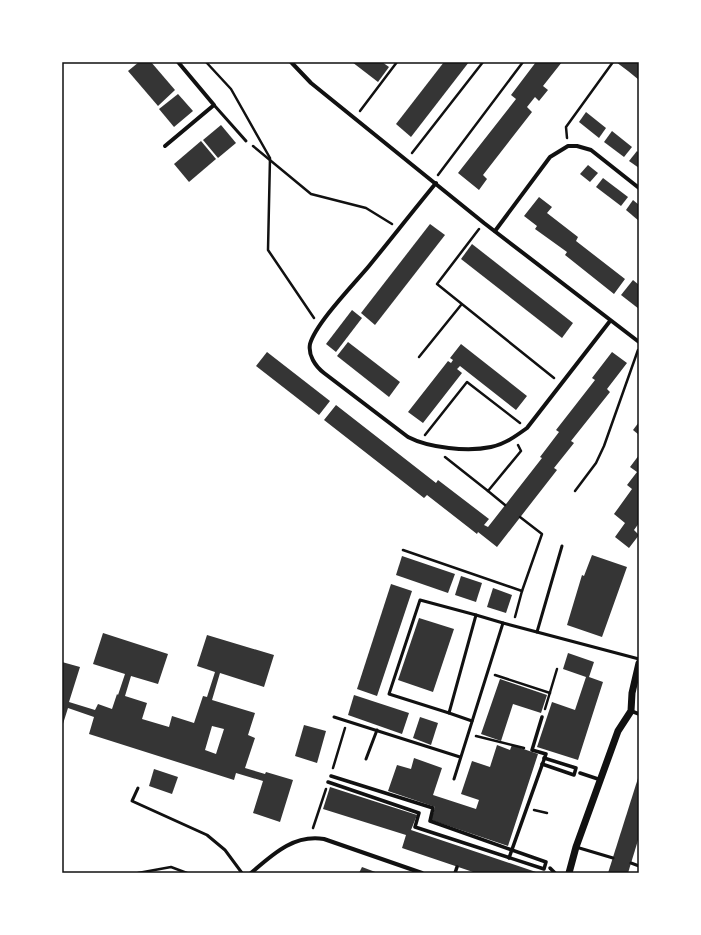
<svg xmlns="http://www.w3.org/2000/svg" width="701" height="935" font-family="'Titillium Web',sans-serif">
	<rect width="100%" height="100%" fill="#fff"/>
	<g fill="#353535" fill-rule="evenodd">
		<path d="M139,62h12l24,28 -17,16 -30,-35z"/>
		<path d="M352,62h30l7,5 -11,15z"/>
		<path d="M444,62h25l-58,75 -15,-13z"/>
		<path d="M536,62h26l-19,24 5,4 -9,11 -4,-4 -8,10 5,5 -49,63 4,4 -8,11 -21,-17 58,-74 -5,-4z"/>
		<path d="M616,62h23v18l-11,-9z"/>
		<path d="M178,94l15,17 -19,16 -15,-18z"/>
		<path d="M586,112l20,16 -7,10 -20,-16z"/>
		<path d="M221,125l15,18 -18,15 -15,-18z"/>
		<path d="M612,131l20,16 -8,10 -20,-15z"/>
		<path d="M201,141l15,18 -27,23 -15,-18z"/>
		<path d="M637,151l2,2v15l-10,-7z"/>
		<path d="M588,165l10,8 -8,9 -10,-8z"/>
		<path d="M603,178l25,19 -7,9 -25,-19z"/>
		<path d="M539,197l13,10 -5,6 31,24 -2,4 49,38 -11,15 -49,-39 2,-3 -32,-23 2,-3 -13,-10z"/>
		<path d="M633,200l6,5v16l-13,-11z"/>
		<path d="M430,224l15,11 -70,90 -14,-12z"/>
		<path d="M472,244l101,79 -11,15 -101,-79z"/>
		<path d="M633,280l6,5v24l-18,-14z"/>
		<path d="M352,310l10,8 -26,34 -10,-8z"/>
		<path d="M348,342l52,40 -11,15 -52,-41z"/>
		<path d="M461,344l66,52 -11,14 -56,-44 -3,3 5,4 -39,50 -15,-11 40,-51 3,2 2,-3 -3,-2z"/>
		<path d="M267,352l63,49 -11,14 -63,-49z"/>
		<path d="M612,352l15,11 -20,26 3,3 -39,49 3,2 -20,25 3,2 -60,77 -19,-15 -1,2 -50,-39 -3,3 -100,-78 12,-15 100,78 2,-3 51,39 -5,6 4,2 54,-69 -2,-1 19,-25 -3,-2 39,-50 -3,-2z"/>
		<path d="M639,422v13l-6,-5z"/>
		<path d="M639,455v68l-5,7 5,5 -10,13 -14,-11 10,-14 -11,-9 18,-25 -5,-4 10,-13 -7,-5z"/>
		<path d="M592,555l35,12 -25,70 -35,-12 15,-50 2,1z"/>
		<path d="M402,556l53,18 -7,19 -52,-18z"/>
		<path d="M461,576l21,7 -6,19 -21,-7z"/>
		<path d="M391,584l21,7 -35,105 -20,-7z"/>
		<path d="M493,588l19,7 -6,18 -19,-6z"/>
		<path d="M419,618l35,11 -21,63 -35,-12z"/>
		<path d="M103,633l65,21 -10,30 -27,-8 -6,20 22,7 -5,16 27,8 3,-11 22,7 9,-27 4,1 8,-25 -18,-6 10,-31 67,20 -10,32 -44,-14 -8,27 43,13 -7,22 7,3 -10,30 20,6 1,-2 27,8 -13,42 -27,-9 10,-32 -27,-8 -2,7 -145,-46 5,-17 -26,-9 -6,19v-65l18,5 -11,35 26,8 3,-6 14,5 5,-15 1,1 7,-21 -32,-10zM212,726l12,3 -8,25 -11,-4z"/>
		<path d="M568,653l26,9 -5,15 14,5 -25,78 -41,-13 15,-45 23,8 11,-33 -23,-8z"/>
		<path d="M500,679l47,16 -6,18 -28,-9 -12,37 -20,-7z"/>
		<path d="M354,695l55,18 -7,21 -54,-19z"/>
		<path d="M420,717l18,6 -7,22 -18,-7z"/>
		<path d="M304,725l22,6 -9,32 -22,-7z"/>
		<path d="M497,745l13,5 2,-5 26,9 -30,92 -77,-26 4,-13 -47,-16 9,-26 14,4 3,-11 28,10 -9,27 43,14 3,-9 -18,-6 11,-33 18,6z"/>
		<path d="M154,769l24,8 -6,17 -23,-8z"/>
		<path d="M639,775v62l-11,36h-20z"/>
		<path d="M330,787l87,28 -6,15 128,43h-63l-74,-25 4,-13 -83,-26z"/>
		<path d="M362,867l16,6h-19z"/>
	</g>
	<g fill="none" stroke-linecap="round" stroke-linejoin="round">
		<g stroke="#111" stroke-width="2.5">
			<path d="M206,62l25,27 39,69 -2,92 46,68"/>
			<path d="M360,111l37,-49"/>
			<path d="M567,138l-1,-11 47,-65"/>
			<path d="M253,146l58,48 55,14 26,16"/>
			<path d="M412,153l71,-91"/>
			<path d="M438,175l85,-113"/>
			<path d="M479,229l-42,55 117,94"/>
			<path d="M419,357l42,-52"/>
			<path d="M425,435l42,-53 53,41"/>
			<path d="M445,457l43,34 33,-40 -3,-6"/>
			<path d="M488,491l17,14"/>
			<path d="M575,491l21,-28 8,-17 34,-96"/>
			<path d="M403,550l119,41"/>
			<path d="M515,617l7,-26 20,-57 -22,-17"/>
			<path d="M495,675l55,18"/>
			<path d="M545,709l12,-40"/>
			<path d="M476,736l48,12"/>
			<path d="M333,768l12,-40"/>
			<path d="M534,810l13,3"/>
			<path d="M313,828l13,-39"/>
			<path d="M138,873l33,-6 16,6"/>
		</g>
		<g stroke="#111" stroke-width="3">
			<path d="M214,105l32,36"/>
			<path d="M420,600l56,15 -27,98 -60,-19z"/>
			<path d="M476,615l27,8"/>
			<path d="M537,632l25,-86"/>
			<path d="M449,713l23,8"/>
			<path d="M334,717l126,40"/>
			<path d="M366,759l11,-29"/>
			<path d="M454,779l49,-156 136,36"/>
			<path d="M138,788l-6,13 75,34 18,15 17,23"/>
			<path d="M576,847l37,11"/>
			<path d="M631,863l8,3"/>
		</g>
		<g stroke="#111" stroke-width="3.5">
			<path d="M542,764l32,11 2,-7 -32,-10"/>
			<path d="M580,773l21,7"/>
			<path d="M328,782l91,31 -4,14 129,42 2,-7 -116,-41 3,-13 -102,-32"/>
			<path d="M509,858l37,-104 -14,-4 10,-33"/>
			<path d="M550,868l5,5"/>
			<path d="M455,873l2,-6"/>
		</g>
		<g stroke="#111" stroke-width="4">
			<path d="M291,62l20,21 173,140 155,119"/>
			<path d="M165,146l49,-41 -36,-43"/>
			<path d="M436,183c-23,28 -45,56 -67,83 -15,18 -53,57 -59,78 -2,11 5,22 14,29l84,64c21,11 60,15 83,10 14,-3 25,-11 36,-19l83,-107"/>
			<path d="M495,231l55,-74 18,-11h9l14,4 48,38"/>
			<path d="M631,711l8,3"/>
			<path d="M251,873c22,-19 43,-39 73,-34l98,34"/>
		</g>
		<path stroke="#111" stroke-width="7" d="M569,873l7,-26 42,-116 13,-20 1,-18 7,-30"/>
	</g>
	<rect width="701" height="935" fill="none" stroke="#ffffff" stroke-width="126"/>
	<rect x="63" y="63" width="575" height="809" fill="none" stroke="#111" stroke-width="1.5"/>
</svg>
